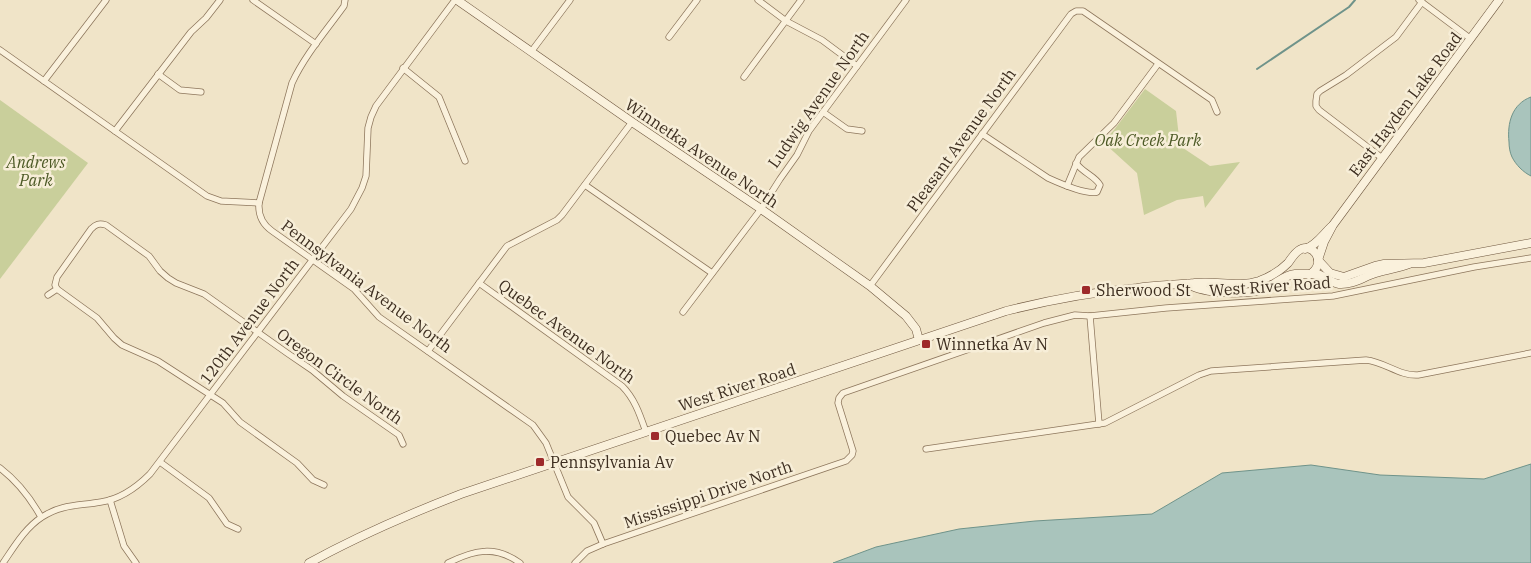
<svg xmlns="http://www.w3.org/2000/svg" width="1531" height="563" font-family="'IBM Plex Serif',serif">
	<rect width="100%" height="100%" fill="#f0e4c8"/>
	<g fill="#c9cf9b">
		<path d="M1145,89l31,22 4,35 30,20 30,-4 -35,46 -2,-12 -26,4 -33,15 -7,-42 -34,-31 11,-12z"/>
		<path d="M0,100l88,63 -88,116z"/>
	</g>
	<g fill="#a9c4bc" stroke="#6f938a">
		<path d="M1531,97v79c-8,-4 -15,-11 -19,-19 -2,-4 -3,-10 -3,-15 -2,-19 3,-38 22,-45z"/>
		<path d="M1531,464v99h-698l43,-16 83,-18 76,-8 117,-7 70,-41 89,-8 69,10 104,4z"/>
	</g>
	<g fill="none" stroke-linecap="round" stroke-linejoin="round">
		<path stroke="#6f938a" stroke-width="2" d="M1257,69l92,-62 6,-7"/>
		<g stroke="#8d765c" stroke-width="7">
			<g id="street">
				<path d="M253,0l63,44"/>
				<path d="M345,0l-1,6c-18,25 -39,49 -52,77l-33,120c-1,12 3,21 13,28l82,58 25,28 154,108 13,18 22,54 26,26 9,21"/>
				<path d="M758,0l28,21 36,19 35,26"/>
				<path d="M1419,0l52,39"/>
				<path d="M669,37l28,-37"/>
				<path d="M0,50l207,146 14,5 38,2"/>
				<path d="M531,52l39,-52"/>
				<path d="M403,68l36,29 26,64"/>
				<path d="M158,74l22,16 21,2"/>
				<path d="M744,77l57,-77"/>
				<path d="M44,81l62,-81"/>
				<path d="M823,112l24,17 15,2"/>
				<path d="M115,131l76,-99 15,-14 14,-18"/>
				<path d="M982,134l66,44c11,5 38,17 49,14l3,-7c-5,-9 -17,-12 -24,-22"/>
				<path d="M1382,158l-63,-48 -3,-4v-5l1,-7 3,-3 26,-16 50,-38 26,-35"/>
				<path d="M585,185l127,88"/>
				<path d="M1067,186l12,-29 35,-34 44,-59"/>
				<path d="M479,283l143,103c13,13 18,29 24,46"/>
				<path d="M870,286l201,-272 5,-3h7l129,89 5,12"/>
				<path d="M57,289l40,29 17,20 8,7 36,16 65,42 17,19 57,41 16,17 11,5"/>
				<path d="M48,295l9,-6 -2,-4 2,-8 34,-48c5,-5 8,-6 15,-4l43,31 11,15 8,7 8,5 28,11 83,59 25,17 31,26 56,39 4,9"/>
				<path d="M683,312l78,-103 19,-30 17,-24 12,-24 97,-131"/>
				<path d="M1090,316l9,108"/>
				<path d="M428,351l79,-105 50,-26 5,-5 70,-93"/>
				<path d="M926,449l179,-26 94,-48 12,-4 155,-11c19,2 33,16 52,15l113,-22"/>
				<path d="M160,462l49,36 18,26 11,5"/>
				<path d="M0,468c17,13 31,31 41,49"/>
				<path d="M110,500l14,46 12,17"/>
				<path d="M3,563c11,-16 22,-35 39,-46 20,-13 37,-11 59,-15 20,-3 35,-14 49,-28l201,-265 11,-21 4,-12 2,-48 3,-11 5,-11 79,-106"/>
				<path d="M448,563c26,-13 47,-18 72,0"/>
				<path d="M575,563l12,-12 16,-7 243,-83 6,-6 1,-4 -15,-48 1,-5 4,-5 201,-70 31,-8 15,1 76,-8 167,-12 141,-29 57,-9"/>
			</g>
		</g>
		<g stroke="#6f573f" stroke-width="9">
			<g id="secondary">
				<path d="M457,0l175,122 129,87 109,77 36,30 10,13 3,11"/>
				<path d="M1305,249c12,-4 18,-15 27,-23"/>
				<path d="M1318,260l6,-18 9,-17 166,-225"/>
				<path d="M1319,261l11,12 14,4 31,-11 9,-2 40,-1 107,-20"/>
				<path d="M1188,284c17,10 58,11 76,5 11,-4 19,-14 31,-15 3,0 20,0 23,0 8,3 13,9 21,10 14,1 24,-7 37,-11 11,-3 22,-5 33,-9"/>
				<path d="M309,563c49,-27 100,-49 152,-69l545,-183c43,-11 87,-19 131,-23 19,-3 39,-3 57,-5 22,-3 44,5 65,-2 11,-4 21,-10 29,-18 3,-4 6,-9 10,-12 14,-11 31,12 11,24"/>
			</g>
		</g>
		<use href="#street" stroke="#faf1dc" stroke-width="5.5"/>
		<use href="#secondary" stroke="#faf1dc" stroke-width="8"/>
	</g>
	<g fill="#9e2a2b" stroke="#f7eed8" stroke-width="2">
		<rect x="1081" y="285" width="10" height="10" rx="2.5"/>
		<rect x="921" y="339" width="10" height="10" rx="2.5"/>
		<rect x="650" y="431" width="10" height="10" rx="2.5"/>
		<rect x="535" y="457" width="10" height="10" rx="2.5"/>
	</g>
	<g text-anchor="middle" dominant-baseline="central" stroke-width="5" stroke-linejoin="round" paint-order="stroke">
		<g font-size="16" fill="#3d2e20" stroke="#f7eed8">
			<text transform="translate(818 99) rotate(-55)">Ludwig Avenue North</text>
			<text transform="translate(1405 104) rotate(-53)">East Hayden Lake Road</text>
			<text transform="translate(961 140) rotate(-54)">Pleasant Avenue North</text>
			<text transform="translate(702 153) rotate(34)">Winnetka Avenue North</text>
			<text transform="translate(367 286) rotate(37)">Pennsylvania Avenue North</text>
			<text transform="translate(1270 286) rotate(-4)">West River Road</text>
			<text transform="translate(249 321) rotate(-53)">120th Avenue North</text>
			<text transform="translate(567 331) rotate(36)">Quebec Avenue North</text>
			<text transform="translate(340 376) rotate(36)">Oregon Circle North</text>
			<text transform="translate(737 387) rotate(-18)">West River Road</text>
			<text transform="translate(708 494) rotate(-19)">Mississippi Drive North</text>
		</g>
		<g font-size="16" font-style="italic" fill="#4d5a26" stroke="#f7eed8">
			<text x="1148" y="140">Oak Creek Park</text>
			<text x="36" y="162">Andrews<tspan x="36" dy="18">Park</tspan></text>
		</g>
		<g font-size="16" fill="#3d2e20" stroke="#f7eed8" text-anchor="start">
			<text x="1096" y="290">Sherwood St</text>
			<text x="936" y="344">Winnetka Av N</text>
			<text x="665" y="436">Quebec Av N</text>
			<text x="550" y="462">Pennsylvania Av</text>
		</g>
	</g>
</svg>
